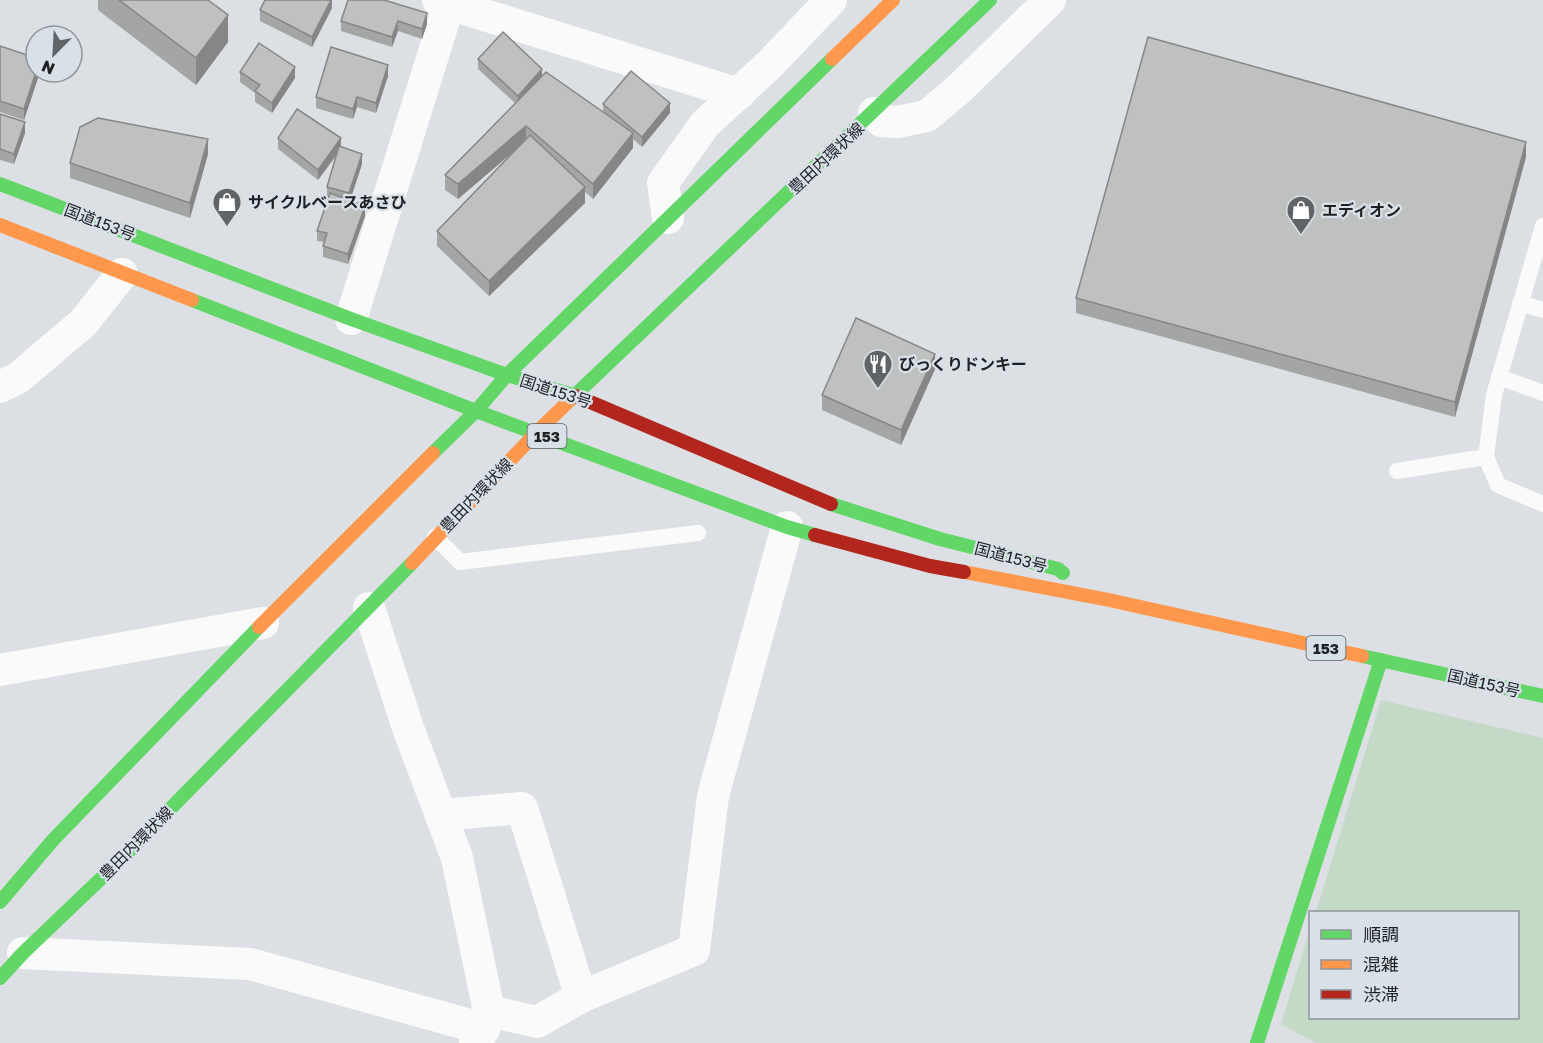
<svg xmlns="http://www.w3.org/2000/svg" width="1543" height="1043" font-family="'Golos Text','Noto Sans JP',sans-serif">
	<rect width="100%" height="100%" fill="#dce0e4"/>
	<path fill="#c3dac7" d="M1381,700l162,38v305h-227l-35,-19 29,-95v89h208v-106h-202z"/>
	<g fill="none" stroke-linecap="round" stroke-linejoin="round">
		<g stroke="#fafafb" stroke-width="16">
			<path d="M1543,226l-49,169 -8,62 12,28 45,19"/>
			<path d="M1520,303l23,7"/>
			<path d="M1499,377l44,16"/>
			<path d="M1397,471l89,-14"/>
			<path d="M435,537l25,25 238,-29"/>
		</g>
		<g stroke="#fafafb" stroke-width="32">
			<path d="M449,4l290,90"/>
			<path d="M874,113l7,8 16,1 30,-6 33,-28 90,-88"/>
			<path d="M668,218l-5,-35 42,-59 64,-59 62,-65"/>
			<path d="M351,319l98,-315 -11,-4"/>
			<path d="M0,387l18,-9 65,-55 39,-49"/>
			<path d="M369,608l39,120 49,130 32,153 -5,18 -9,14"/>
			<path d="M0,670l263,-47"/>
			<path d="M441,815l81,-7 59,189 -44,25 -48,-11"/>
			<path d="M23,953l227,11 234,65"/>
			<path d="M581,997l113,-47 19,-154 74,-269"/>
		</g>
		<g stroke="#63d668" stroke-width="14">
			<path d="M0,184l351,135 156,56 69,21"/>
			<path d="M192,300l284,111 311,116 28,8"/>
			<path d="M571,399l419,-399"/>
			<path d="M433,453l43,-42 31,-36 325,-316"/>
			<path d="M831,504l109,35 118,30 5,4"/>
			<path d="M1362,656l181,40"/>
			<path d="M0,902l53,-62 206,-213"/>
			<path d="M0,978l23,-25 89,-85 300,-305"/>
			<path d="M1257,1043l124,-383"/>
		</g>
		<g stroke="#ff974d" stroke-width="14">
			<path d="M832,59l61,-59"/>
			<path d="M0,225l192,75"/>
			<path d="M412,563l125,-131 34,-33"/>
			<path d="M964,572l145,28 253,56"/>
			<path d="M259,627l174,-174"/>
		</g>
		<g stroke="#b3261e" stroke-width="14">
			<path d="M576,396l255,108"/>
			<path d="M815,535l115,31 34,6"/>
		</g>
	</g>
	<g fill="#a4a5a5">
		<path d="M98,0h110l20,42 -32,43 -98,-75z"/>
		<path d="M332,0v8l-20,39 -52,-26v-11z"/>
		<path d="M348,0l79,24 -5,15 -24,-8 -6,16 -51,-16v-10z"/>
		<path d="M0,46l36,26h4l-16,48 -24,-8z"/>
		<path d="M478,59l64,16 61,37v-8l67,9 -28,34 -9,-8v9l-40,51 -8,-7v11l-96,93 -52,-50v-15l79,-82 -58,50 -13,-9v-15l70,-72 -37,-34z"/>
		<path d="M240,72l55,6 -23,35 -17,-11v-9l-15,-11z"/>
		<path d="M388,76l-12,37 -19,-6 -4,12 -37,-11v-11z"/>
		<path d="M0,114l25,19 -11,31 -14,-4z"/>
		<path d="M278,138l63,9 21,17 -12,36 15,16 -17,48 -25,-7v-11l1,-4 -7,-1v-10l11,-33h-1v-11l10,-32 -19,25 -40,-31z"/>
		<path d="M208,154l-18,64 -120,-40v-15z"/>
		<path d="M1526,157l-71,260 -379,-104v-15z"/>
		<path d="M935,369l-34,76 -79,-35v-15z"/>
	</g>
	<g fill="#868686">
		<path d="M331,0h1v8l-20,39v-10z"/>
		<path d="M427,13v11l-5,15v-10z"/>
		<path d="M228,15v27l-32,43v-27z"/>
		<path d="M398,21v10l-6,16v-10z"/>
		<path d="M388,65v11l-12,37v-10z"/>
		<path d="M295,67v11l-23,35v-10z"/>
		<path d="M542,69v10l-24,27v-10z"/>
		<path d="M36,72h4l-16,48v-11z"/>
		<path d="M357,97v10l-4,12v-10z"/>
		<path d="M670,103v10l-28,34v-10z"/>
		<path d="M25,122v11l-11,31v-10z"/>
		<path d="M526,126v15l-68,58v-15z"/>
		<path d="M633,133v15l-40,51v-15z"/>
		<path d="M341,138v10l-23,32v-10z"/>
		<path d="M208,139v15l-18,64v-15z"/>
		<path d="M1526,142v15l-71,260v-15z"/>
		<path d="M362,154v10l-13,40v-11z"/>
		<path d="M585,187v16l-96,93v-15z"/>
		<path d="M365,206v10l-17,48v-10z"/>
		<path d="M935,354v15l-34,76v-15z"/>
	</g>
	<g fill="#bfc0c0" stroke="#868686" stroke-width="1.5">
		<path d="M119,0h89l20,15 -32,43z"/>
		<path d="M265,0h66l-19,37 -52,-27z"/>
		<path d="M348,0h36l43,13 -5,16 -24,-8 -6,16 -51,-16z"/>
		<path d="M503,32l39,37 -24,27 -40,-37z"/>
		<path d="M1148,37l378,105 -71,260 -379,-104z"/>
		<path d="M259,43l36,24 -23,36 -17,-12 5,-6 -20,-13z"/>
		<path d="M0,46l36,12v14l-12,37 -24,-8z"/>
		<path d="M331,47l57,18 -12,38 -19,-6 -4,12 -37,-12z"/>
		<path d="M631,71l39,32 -28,34 -39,-33z"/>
		<path d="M546,72l87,61 -40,51 -67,-58 -68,58 -13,-9z"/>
		<path d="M297,109l44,29 -23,32 -40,-32z"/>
		<path d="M0,114l25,8 -11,32 -14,-5z"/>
		<path d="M98,118l110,21 -18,64 -120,-40 10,-36z"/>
		<path d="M530,135l55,52 -96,94 -52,-50z"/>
		<path d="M339,146l23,8 -13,39 -22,-6z"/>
		<path d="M330,193l35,13 -17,48 -25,-8 4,-13 -10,-2z"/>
		<path d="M856,318l79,36 -34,76 -79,-35z"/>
	</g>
	<defs>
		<g id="shop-pin" transform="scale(1.5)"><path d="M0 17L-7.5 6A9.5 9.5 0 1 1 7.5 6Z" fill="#606467" stroke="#d8e1e8"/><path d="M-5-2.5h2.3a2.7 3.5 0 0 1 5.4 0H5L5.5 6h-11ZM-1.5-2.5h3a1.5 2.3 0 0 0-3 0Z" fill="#fff"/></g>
		<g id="restaurant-pin" transform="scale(1.5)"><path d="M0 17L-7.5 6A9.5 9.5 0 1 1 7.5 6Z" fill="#606467" stroke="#d8e1e8"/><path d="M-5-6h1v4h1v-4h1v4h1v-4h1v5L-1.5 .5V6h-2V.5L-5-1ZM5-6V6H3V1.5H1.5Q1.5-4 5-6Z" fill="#fff"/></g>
	</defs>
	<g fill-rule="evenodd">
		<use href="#shop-pin" x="227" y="202"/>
		<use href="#shop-pin" x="1301" y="210"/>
		<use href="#restaurant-pin" x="878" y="364"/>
	</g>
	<g text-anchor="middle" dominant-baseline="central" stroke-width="4.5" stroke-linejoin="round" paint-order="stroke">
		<g fill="#d8e1e8" stroke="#565b5f" stroke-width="1.5">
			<rect x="527.5" y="424" width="39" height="24" rx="4.5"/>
			<rect x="1306.5" y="636" width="39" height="24" rx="4.5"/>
		</g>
		<g font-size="15" font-weight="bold" fill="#1e2124">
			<text x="547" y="436">153</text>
			<text x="1326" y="648">153</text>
		</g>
		<g font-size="16" fill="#1e2124" stroke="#d8e1e8">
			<text transform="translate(826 158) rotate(-43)">豊田内環状線</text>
			<text transform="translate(100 222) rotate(21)">国道153号</text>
			<text transform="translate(556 391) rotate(18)">国道153号</text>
			<text transform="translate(476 495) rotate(-46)">豊田内環状線</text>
			<text transform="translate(1011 557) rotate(15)">国道153号</text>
			<text transform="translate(1484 683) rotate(13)">国道153号</text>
			<text transform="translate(136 843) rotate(-45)">豊田内環状線</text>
		</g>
		<g font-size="16" font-weight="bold" fill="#1e2124" stroke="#d8e1e8" text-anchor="start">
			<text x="248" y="202">サイクルベースあさひ</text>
			<text x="1322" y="210">エディオン</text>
			<text x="899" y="364">びっくりドンキー</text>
		</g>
	</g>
	<rect x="1309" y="911" width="210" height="108" fill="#d8e1e8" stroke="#8e949a" stroke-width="1.5"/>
	<rect x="1321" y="930" width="30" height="9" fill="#63d668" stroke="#8e949a" stroke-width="1.5"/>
	<text x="1363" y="941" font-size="18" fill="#1e2124">順調</text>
	<rect x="1321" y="960" width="30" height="9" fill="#ff974d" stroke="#8e949a" stroke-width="1.5"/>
	<text x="1363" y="971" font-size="18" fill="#1e2124">混雑</text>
	<rect x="1321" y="990" width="30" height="9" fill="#b3261e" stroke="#8e949a" stroke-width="1.5"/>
	<text x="1363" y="1001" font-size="18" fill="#1e2124">渋滞</text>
	<g transform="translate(54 54) rotate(204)"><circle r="28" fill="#d8e1e8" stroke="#8e949a" stroke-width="1.5"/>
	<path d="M0-4.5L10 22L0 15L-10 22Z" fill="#606467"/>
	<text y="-9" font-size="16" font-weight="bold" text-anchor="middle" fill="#1e2124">N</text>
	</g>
</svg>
